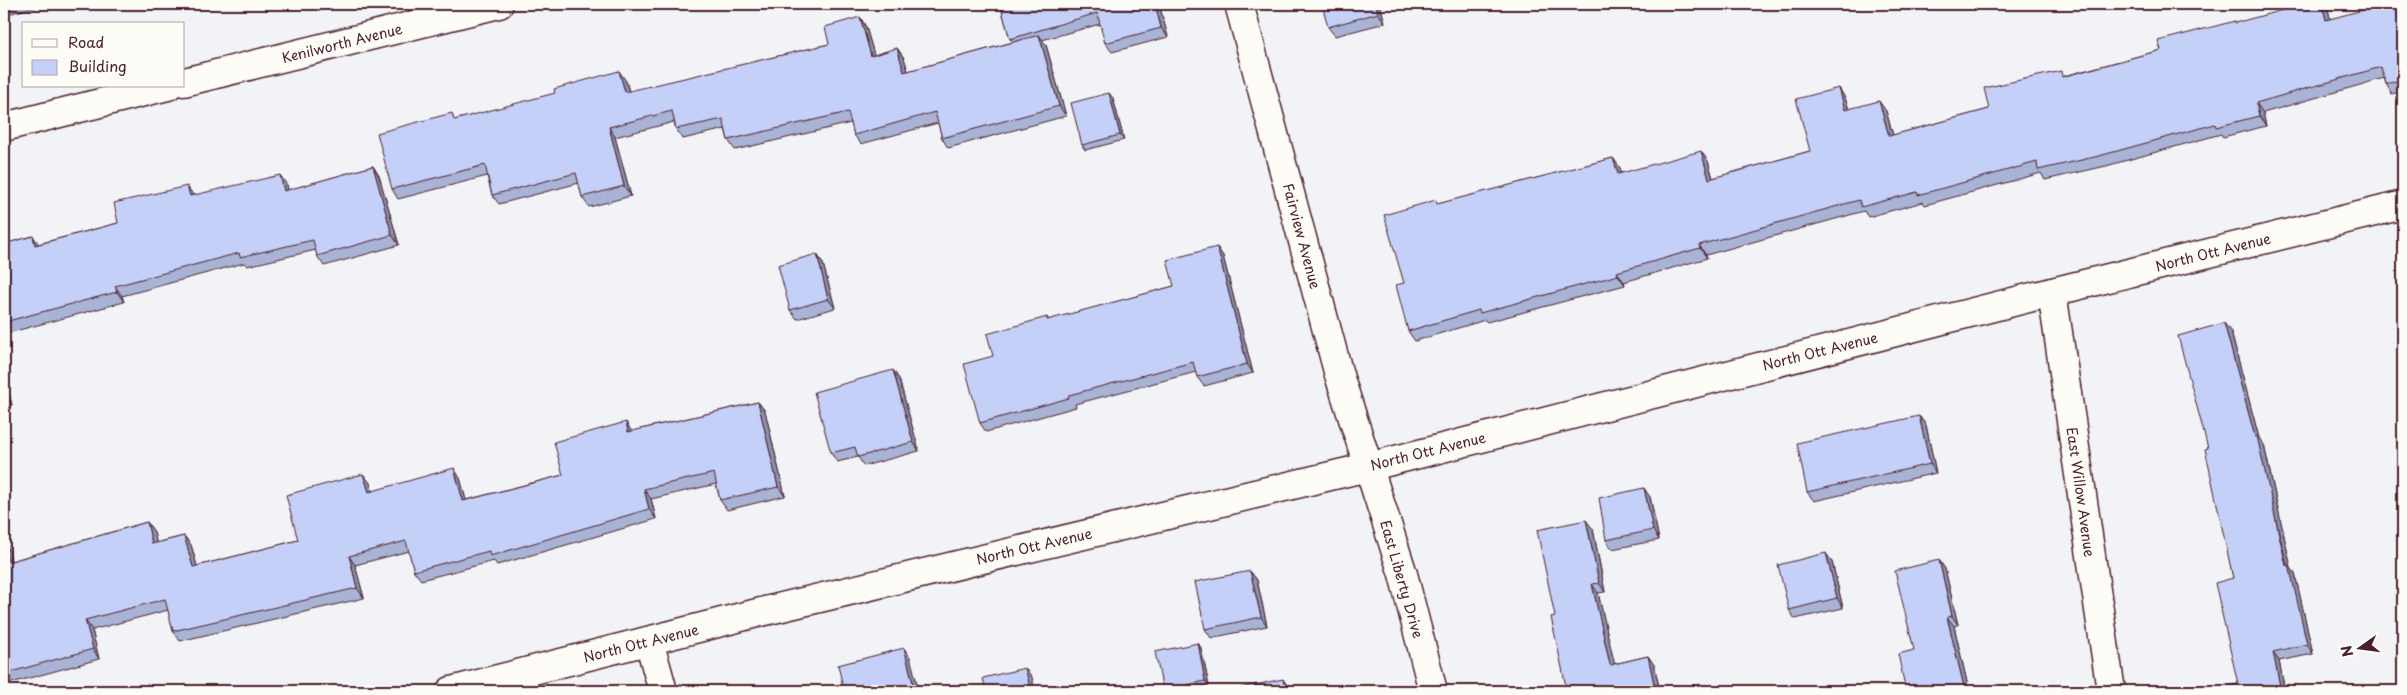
<svg xmlns="http://www.w3.org/2000/svg" width="2407" height="695" font-family="'Playpen Sans',sans-serif">
	<rect width="100%" height="100%" fill="#f2f3f7"/>
	<filter id="ink" filterUnits="userSpaceOnUse"><feTurbulence type="fractalNoise" baseFrequency=".02" numOctaves="2"/><feDisplacementMap in="SourceGraphic" scale="10" xChannelSelector="R" yChannelSelector="G"/><feConvolveMatrix kernelMatrix="1 2 1 2 8 2 1 2 1" color-interpolation-filters="sRGB"/></filter>
	<g filter="url(#ink)">
		<g fill="none" stroke-linecap="round" stroke-linejoin="round">
			<g stroke="#4a1f2b" stroke-width="31">
				<g id="minor">
					<path d="M1239,4l100,371 64,199 30,117"/>
					<path d="M184,82l315,-78"/>
					<path d="M4,127l164,-41"/>
					<path d="M2052,292l59,399"/>
					<path d="M649,641l14,50"/>
					<path d="M451,691l306,-78 611,-146 684,-175 351,-87"/>
				</g>
			</g>
			<use href="#minor" stroke="#fdfcf7" stroke-width="28"/>
		</g>
		<g fill="#a9b3d5" stroke="#4a1f2b">
			<path d="M4,4h43l-43,11z"/>
			<path d="M1000,4h159l9,33 -56,15 -7,-9 -5,-19 -58,16 4,5 20,71 -118,32 -6,-10 -4,-15 -77,21 -7,-9 -3,-12 -116,27 -7,-10 -3,-11 -42,10 -7,-10 -2,-7 -59,15 16,59 -42,11 -7,-10 -3,-14 -80,21 -7,-9 -5,-19 -89,23 -6,-10 65,-70 169,-38 3,11 200,-48 31,-27 6,10 8,28 23,-7 7,10 4,13 105,-29 -3,-3z"/>
			<path d="M1380,4l5,19 -50,13 -7,-9z"/>
			<path d="M2403,4v87l-11,3 -6,-10 -2,-6 -121,35 3,13 -43,11 -2,-3 -115,32 -61,14 -4,-7 -116,32 -2,-3 -55,15 -4,-6 -158,44 1,3 -83,24 1,3 -138,37 -2,-2 -70,21 -7,-10 -4,-48 35,-79 174,-46 7,10 1,5 87,-12 5,17 97,-27 29,-63 6,10 4,11 37,2 7,24 96,-26 75,-33 97,-26 74,-29 1,2 92,-14 2,10z"/>
			<path d="M1113,98l11,42 -39,10 -3,-5z"/>
			<path d="M373,166l6,10 20,69 -75,21 -7,-10 -1,-6 -69,16 -3,-3 -122,33 2,6 -120,32v-90l29,-8 5,8 80,-21 76,-28 93,-10 1,5z"/>
			<path d="M1217,247l6,9 30,117 -49,13 -7,-9 -1,-5 -121,32 1,3 -90,25 -6,-9 13,-67 54,-39 2,3 125,-34z"/>
			<path d="M817,254l6,10 12,44 -38,11 -7,-9z"/>
			<path d="M2231,332l28,106 5,7 27,123 4,6 18,80 -34,7 6,30h-56l9,-7 -5,-106 -25,-130z"/>
			<path d="M893,370l6,9 20,72 -55,15 -6,-9 -21,5 -6,-9z"/>
			<path d="M4,376l8,29 -8,3z"/>
			<path d="M758,402l7,9 20,85 -58,14 -7,-10 -4,-16 -65,15 5,20 -159,46 -3,-4 -73,19 -7,-9 -5,-20 -54,14 9,33 -184,43 -7,-10 -5,-21 -76,20 7,29 -95,26v-153l7,29 136,-39 7,10 2,11 28,-7 7,9 6,21 101,-26 65,-66 7,9 2,8 88,-13 6,22 97,-25 69,-44z"/>
			<path d="M1919,416l7,9 10,48 -122,28 -7,-9z"/>
			<path d="M1650,497l9,43 -47,9 -6,-9z"/>
			<path d="M1593,529l12,63 -7,1 16,71 34,-8 6,9 6,26h-93l-12,-75z"/>
			<path d="M1939,560l6,9 13,56 -4,1 15,65 -55,-41z"/>
			<path d="M1832,562l11,46 -48,11 -6,-9z"/>
			<path d="M1250,571l7,9 10,46 -56,12 -6,-9z"/>
			<path d="M1198,643l3,5 8,38 -27,5h-18l-1,-1z"/>
		</g>
		<g fill="#8a92ae" stroke="#4a1f2b">
			<path d="M1155,4h4l9,33 -7,-9z"/>
			<path d="M1376,4h4l5,19 -7,-10z"/>
			<path d="M2322,4h2l4,5 5,21 -7,-10z"/>
			<path d="M860,17l6,10 11,38 -6,-9z"/>
			<path d="M1039,35l7,10 20,71 -7,-10z"/>
			<path d="M897,48l7,10 7,23 -7,-9z"/>
			<path d="M619,71l7,10 6,21 -7,-10z"/>
			<path d="M1839,88l6,10 7,22 -7,-10z"/>
			<path d="M1109,93l4,5 11,42 -4,-5z"/>
			<path d="M1879,101l7,10 10,35 -7,-10z"/>
			<path d="M2256,103l7,10 3,13 -7,-10z"/>
			<path d="M609,127l6,10 16,59 -7,-10z"/>
			<path d="M1701,151l7,10 8,28 -7,-10z"/>
			<path d="M1613,158l7,10 5,16 -7,-10z"/>
			<path d="M373,166l6,10 20,69 -7,-10z"/>
			<path d="M280,175l7,10 4,16 -7,-10z"/>
			<path d="M187,186l7,10h-4z"/>
			<path d="M33,236l7,10 -5,-1z"/>
			<path d="M1699,245l7,10 1,3 -7,-10z"/>
			<path d="M1217,247l6,9 30,117 -6,-9z"/>
			<path d="M817,254l6,10 12,44 -7,-9z"/>
			<path d="M1617,272l7,10 1,3 -7,-10z"/>
			<path d="M115,286l7,10 2,6 -7,-10z"/>
			<path d="M2224,323l7,9 28,106 5,7 27,123 4,6 18,80 -6,-10 -52,-207z"/>
			<path d="M893,370l6,9 20,72 -6,-9z"/>
			<path d="M4,376l8,29 -6,-9 -2,-6z"/>
			<path d="M758,402l7,9 20,85 -7,-9z"/>
			<path d="M1919,416l7,9 10,48 -6,-9z"/>
			<path d="M626,422l6,10h-4z"/>
			<path d="M454,468l6,10 9,33 -6,-10z"/>
			<path d="M363,474l7,9 5,18 -6,-9z"/>
			<path d="M1644,488l6,9 9,43 -6,-10z"/>
			<path d="M644,489l7,10 5,20 -7,-10z"/>
			<path d="M1586,520l7,9 12,63 -6,-9z"/>
			<path d="M147,522l7,10 5,21 -7,-9z"/>
			<path d="M4,532l10,40 -6,-10 -4,-14z"/>
			<path d="M184,536l7,9 9,32 -7,-10z"/>
			<path d="M1826,553l6,9 11,46 -6,-10z"/>
			<path d="M349,556l6,9 9,33 -7,-10z"/>
			<path d="M1939,560l6,9 13,56 -6,-9z"/>
			<path d="M1250,571l7,9 10,46 -6,-9z"/>
			<path d="M1592,584l6,9 19,81 -7,-9z"/>
			<path d="M1947,617l7,9 15,65h-4z"/>
			<path d="M85,620l7,10 7,29 -6,-10z"/>
			<path d="M1198,643l3,5 8,38 -4,-5z"/>
			<path d="M904,648l6,9 9,34h-4z"/>
			<path d="M2273,652l6,9 6,30h-4z"/>
			<path d="M1648,656l6,9 6,26h-3l-2,-2z"/>
			<path d="M1025,668l7,9 3,14h-4z"/>
			<path d="M1283,679l8,12h-6z"/>
		</g>
		<g fill="#c5d0f8" stroke="#4a1f2b">
			<path d="M1000,4h155l6,24 -56,15 -8,-30 -87,26z"/>
			<path d="M1322,4h54l2,9 -50,14z"/>
			<path d="M2305,4h17l4,16 59,-16h18v75l-17,5 -5,-17 -125,36 3,13 -43,11 -1,-3 -116,32 -61,14 -1,-8 -119,33 -1,-3 -56,15 -2,-7 -160,45 1,3 -83,24 1,3 -138,38 -1,-3 -71,21 -12,-46 8,-2 -20,-68 52,-15 1,4 176,-46 5,16 83,-23 8,28 101,-28 -14,-52 43,-11 6,22 34,-9 10,35 100,-27 -5,-21 77,-17 1,6 99,-27 -3,-9 77,-20v2z"/>
			<path d="M860,17l11,39 26,-8 7,24 135,-37 20,71 -117,32 -7,-26 -81,23 -6,-23 -120,28 -5,-21 -47,10 -4,-18 -63,16 15,59 -42,11 -6,-24 -84,22 -7,-30 -93,24 -15,-56 75,-20 2,7 101,-27 -1,-4 65,-18 6,21 204,-48 -4,-17z"/>
			<path d="M1109,93l11,42 -38,10 -11,-42z"/>
			<path d="M373,166l19,69 -75,21 -4,-16 -73,17 -1,-4 -124,33 2,6 -113,30v-78l29,-8 2,9 83,-22 -4,-20 73,-17 3,10 90,-21 4,16z"/>
			<path d="M1217,247l30,117 -50,13 -4,-15 -124,33v3l-89,25 -16,-59 29,-8 -6,-22 60,-17v3l127,-34 -7,-26z"/>
			<path d="M817,254l11,45 -38,11 -12,-45z"/>
			<path d="M2224,323l31,114 2,-1 29,130 3,-1 18,79 -34,8 8,39h-52l-1,-5 10,-2 -23,-101 18,-5 -28,-129 3,-1 -30,-112z"/>
			<path d="M893,370l20,72 -55,15 -3,-10 -24,6 -17,-61z"/>
			<path d="M758,402l20,85 -58,13 -6,-27 -70,16 5,20 -159,47 -1,-5 -75,20 -8,-30 -57,15 8,32 -184,43 -8,-32 -80,21 8,29 -89,25v-126l4,14 139,-40 5,22 32,-8 9,31 105,-27 -12,-45 77,-21 6,18 85,-24 9,33 100,-26 -9,-33 72,-20 2,10z"/>
			<path d="M1919,416l11,48 -123,28 -10,-49z"/>
			<path d="M1644,488l9,42 -47,10 -7,-42z"/>
			<path d="M1586,520l13,63 -7,1 18,81 38,-9 7,33 -11,2h-77l-16,-74 4,-1 -18,-86z"/>
			<path d="M1826,553l11,45 -48,12 -11,-45z"/>
			<path d="M1939,560l13,56 -5,1 18,74h-59l-8,-37 16,-4 -19,-79z"/>
			<path d="M1250,571l11,46 -56,12 -10,-47z"/>
			<path d="M1198,643l7,38 -42,9 -8,-38z"/>
			<path d="M904,648l11,43h-71l-6,-26z"/>
			<path d="M1025,668l6,23h-45l-3,-13z"/>
			<path d="M1283,679l2,12h-59z"/>
		</g>
	</g>
	<g text-anchor="middle" dominant-baseline="central" stroke-width="4" stroke-linejoin="round" paint-order="stroke">
		<g font-size="14" fill="#4a1f2b" stroke="#fdfcf7">
			<text transform="translate(342 43) rotate(-14)">Kenilworth Avenue</text>
			<text transform="translate(1302 236) rotate(75)">Fairview Avenue</text>
			<text transform="translate(2213 252) rotate(-14)">North Ott Avenue</text>
			<text transform="translate(1820 351) rotate(-14)">North Ott Avenue</text>
			<text transform="translate(1428 451) rotate(-14)">North Ott Avenue</text>
			<text transform="translate(2081 492) rotate(82)">East Willow Avenue</text>
			<text transform="translate(1034 546) rotate(-13)">North Ott Avenue</text>
			<text transform="translate(1402 579) rotate(74)">East Liberty Drive</text>
			<text transform="translate(641 643) rotate(-14)">North Ott Avenue</text>
		</g>
	</g>
	<rect width="2407" height="695" fill="none" stroke="#fdfcf7" stroke-width="20"/>
	<rect x="10" y="10" width="2387" height="675" fill="none" stroke="#4a1f2b" stroke-width="2" filter="url(#ink)"/>
	<rect x="22" y="22" width="162" height="65" fill="#fdfcf7" stroke="#b5a4a5"/>
	<rect x="32" y="39" width="25" height="8" fill="#fdfcf7" stroke="#b5a4a5"/>
	<text x="68" y="48" font-size="15" fill="#4a1f2b">Road</text>
	<rect x="32" y="60" width="25" height="15" fill="#c5d0f8" stroke="#b5a4a5"/>
	<text x="68" y="72" font-size="15" fill="#4a1f2b">Building</text>
	<g transform="translate(2360 648) rotate(256)" stroke="#fdfcf7" stroke-width="4" paint-order="stroke">
	<path d="M0-4L9 19L0 12L-9 19Z" fill="#4a1f2b"/>
	<text y="-8" font-size="14" font-weight="bold" text-anchor="middle" fill="#4a1f2b">N</text>
	</g>
</svg>
